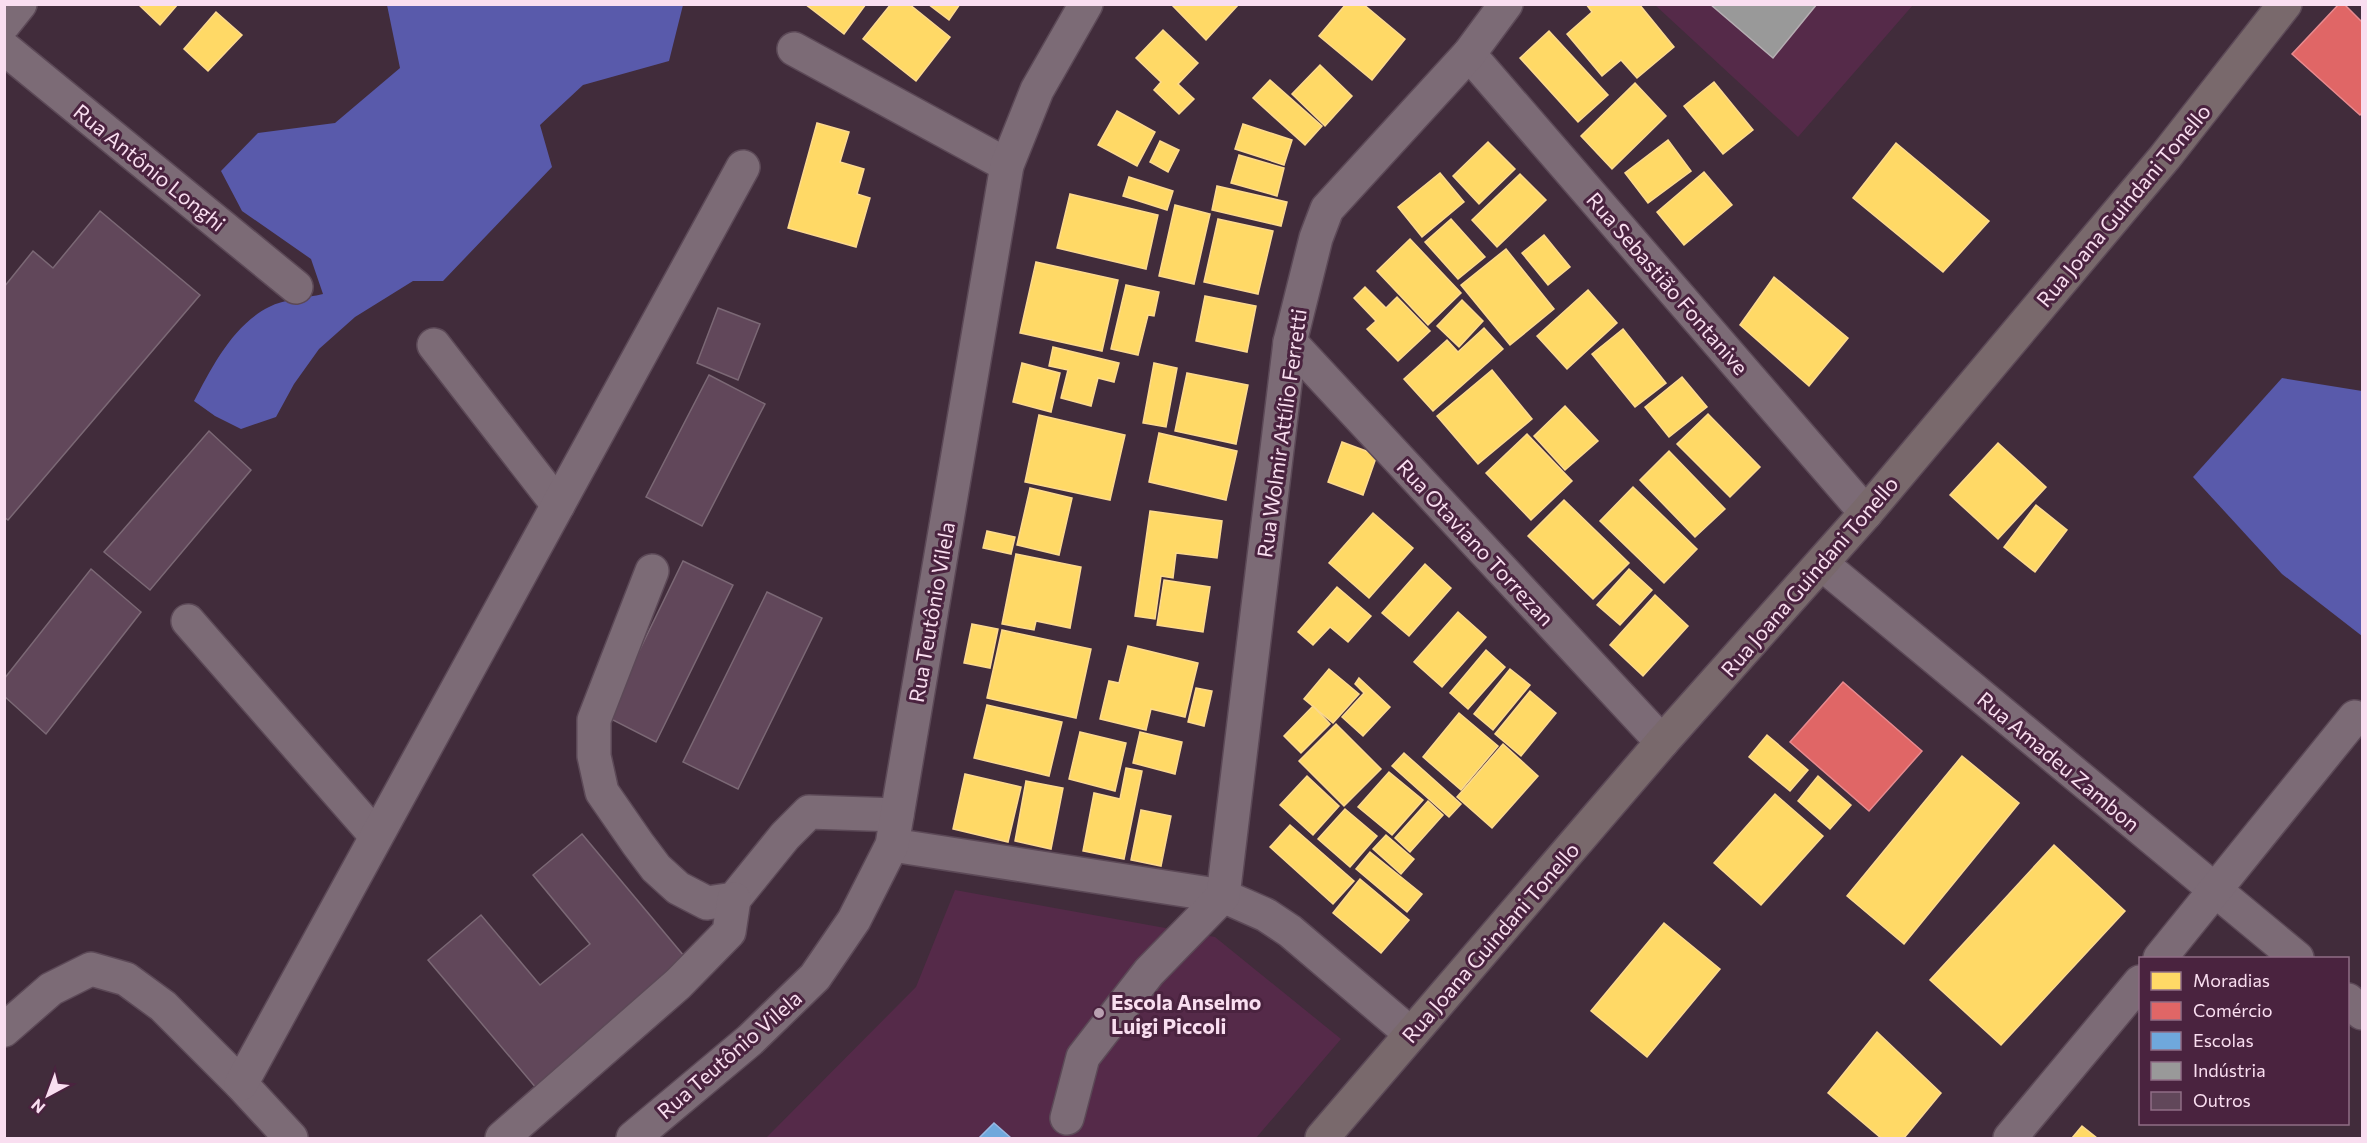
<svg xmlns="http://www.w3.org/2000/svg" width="2367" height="1143" font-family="Commissioner,sans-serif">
	<rect width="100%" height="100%" fill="#412c3b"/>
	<g fill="#552a49">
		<path d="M1655,5h258l-115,132z"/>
		<path d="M955,890l260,47 126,102 -85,99h-490l150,-151z"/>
	</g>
	<g fill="#595aab">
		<path d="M387,5h296l-14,56 -86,24 -43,40 12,42 -109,114h-30l-58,36 -36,32 -25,35 -18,33 -35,12 -26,-13 -21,-15c18,-34 39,-76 75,-94 15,-8 37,-9 54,-13l-12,-35 -69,-48 -21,-40 37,-38 77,-10 65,-55z"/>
		<path d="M2282,378l80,13v245l-80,-62 -89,-97z"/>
	</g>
	<g fill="#ffd966" stroke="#fdda8f" stroke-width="1.5">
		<path d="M138,4h40l-18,21z"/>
		<path d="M805,4h61l-22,30z"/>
		<path d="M891,4h18l41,33 -34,44 -53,-42z"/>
		<path d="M928,4h32l-11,16z"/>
		<path d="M1171,4h68l-33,36z"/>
		<path d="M1346,4h17l42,35 -33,41 -53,-44z"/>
		<path d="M1586,4h53l35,43 -37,31 -16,-18 -19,16 -35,-42 25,-22z"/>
		<path d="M216,12l26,23 -34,36 -24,-22z"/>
		<path d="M1163,30l35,33 -20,21 16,15 -15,15 -25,-24 7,-8 -25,-24z"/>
		<path d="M1549,31l59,64 -30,27 -58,-64z"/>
		<path d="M1320,65l32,31 -27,30 -33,-32z"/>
		<path d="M1270,80l52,46 -17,19 -52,-47z"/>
		<path d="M1714,82l39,48 -30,24 -39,-48z"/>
		<path d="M1635,83l31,33 -54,53 -31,-33z"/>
		<path d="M1117,111l38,21 -18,34 -39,-21z"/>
		<path d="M817,123l32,9 -9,30 24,7 -7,25 13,4 -14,49 -68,-19z"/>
		<path d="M1243,124l49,16 -8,25 -49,-16z"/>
		<path d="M1668,140l23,31 -43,32 -23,-30z"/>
		<path d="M1160,141l19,9 -11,22 -18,-10z"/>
		<path d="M1488,142l27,27 -36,35 -26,-28z"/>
		<path d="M1896,143l93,78 -46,51 -90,-74z"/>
		<path d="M1239,155l45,13 -7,28 -46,-13z"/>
		<path d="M1704,172l28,33 -48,40 -27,-33z"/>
		<path d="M1440,173l24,29 -42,35 -24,-30z"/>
		<path d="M1520,174l26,26 -49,47 -25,-27z"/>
		<path d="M1129,177l44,14 -6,19 -44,-14z"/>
		<path d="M1217,186l70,16 -6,24 -69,-16z"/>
		<path d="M1070,194l88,21 -12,54 -89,-21z"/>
		<path d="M1175,205l35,9 -16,70 -35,-8z"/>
		<path d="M1218,219l55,12 -15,63 -54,-12z"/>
		<path d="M1451,219l34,38 -27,22 -33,-37z"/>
		<path d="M1544,235l26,32 -22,18 -26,-32z"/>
		<path d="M1410,239l51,54 -33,32 -51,-54z"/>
		<path d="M1506,249l48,60 -44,36 -49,-60z"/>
		<path d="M1036,262l82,18 -16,71 -82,-18z"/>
		<path d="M1774,277l74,61 -39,48 -69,-61z"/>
		<path d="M1126,285l33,7 -5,24 -6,-1 -10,40 -27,-6z"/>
		<path d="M1365,287l21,21 11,-11 33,34 -32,30 -31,-32 9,-8 -22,-23z"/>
		<path d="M1588,290l29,33 -50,46 -30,-33z"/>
		<path d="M1205,296l51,10 -9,46 -51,-11z"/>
		<path d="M1462,300l21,21 -24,26 -22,-21z"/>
		<path d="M1484,328l19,21 -70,62 -29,-32 43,-39 11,12z"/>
		<path d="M1623,329l43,54 -31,24 -43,-53z"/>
		<path d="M1053,347l66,16 -5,19 -16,-4 -7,28 -30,-8 7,-28 -19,-4z"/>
		<path d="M1022,363l38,10 -9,39 -38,-10z"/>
		<path d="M1154,363l23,5 -11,59 -23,-4z"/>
		<path d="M1492,370l40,49 -54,45 -41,-48z"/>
		<path d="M1187,373l61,12 -12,59 -61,-13z"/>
		<path d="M1682,377l25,30 -38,30 -24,-30z"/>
		<path d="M1565,406l33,35 -33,29 -31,-34z"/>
		<path d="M1708,414l52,53 -30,30 -53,-53z"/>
		<path d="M1039,415l86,20 -15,65 -85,-18z"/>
		<path d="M1159,433l78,18 -11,49 -77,-18z"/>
		<path d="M1527,434l45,47 -41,39 -45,-47z"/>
		<path d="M1342,442l35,13 -14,40 -35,-13z"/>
		<path d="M1998,443l48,44 -48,52 -48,-44z"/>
		<path d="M1669,451l56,58 -30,28 -55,-57z"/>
		<path d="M1633,487l64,62 -33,34 -64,-62z"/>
		<path d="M1030,488l42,10 -13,57 -42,-10z"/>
		<path d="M1564,500l65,63 -36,36 -65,-63z"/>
		<path d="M2036,505l31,25 -32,42 -31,-25z"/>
		<path d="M1150,511l72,10 -5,37 -41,-5 -3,25 -12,-2 -6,43 -20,-3z"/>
		<path d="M1373,513l40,35 -44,50 -40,-35z"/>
		<path d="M987,531l28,6 -4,17 -28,-6z"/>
		<path d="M1016,554l65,13 -11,61 -34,-7 -2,9 -32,-6z"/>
		<path d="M1425,564l26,24 -42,48 -27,-23z"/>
		<path d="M1629,569l23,21 -32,35 -23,-20z"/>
		<path d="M1164,580l46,7 -7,45 -46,-7z"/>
		<path d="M1337,587l34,29 -23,26 -18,-15 -17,18 -15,-13z"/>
		<path d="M1655,595l33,31 -45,50 -33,-31z"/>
		<path d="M1458,612l28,25 -44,50 -28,-25z"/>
		<path d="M972,624l26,5 -8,39 -26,-5z"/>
		<path d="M1002,630l89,19 -15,69 -89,-20z"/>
		<path d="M1128,646l70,17 -13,54 -34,-8 -5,21 -46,-11 9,-38 10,2z"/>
		<path d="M1486,650l19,17 -37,42 -18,-16z"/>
		<path d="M1329,669l30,25 -26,29 -29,-24z"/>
		<path d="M1510,669l20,16 -37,45 -19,-16z"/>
		<path d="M1359,678l31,29 -27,29 -21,-19 22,-24 -9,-9z"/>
		<path d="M1196,688l16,3 -8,35 -16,-4z"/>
		<path d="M1530,691l26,22 -35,43 -26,-22z"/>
		<path d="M987,705l75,17 -13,54 -75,-18z"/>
		<path d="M1313,706l17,18 -29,29 -17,-17z"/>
		<path d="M1459,713l39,33 -37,44 -38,-33z"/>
		<path d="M1336,724l45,45 -37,37 -45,-45z"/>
		<path d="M1080,732l46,11 -11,48 -46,-12z"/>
		<path d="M1140,732l42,10 -7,32 -42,-11z"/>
		<path d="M1767,735l41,35 -18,21 -41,-34z"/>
		<path d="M1503,744l35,32 -46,52 -35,-31z"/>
		<path d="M1404,753l57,51 -12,13 -57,-51z"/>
		<path d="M1962,756l57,47 -115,141 -57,-48z"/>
		<path d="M1126,768l16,3 -18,88 -41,-8 11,-58 26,6z"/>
		<path d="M1389,772l34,28 -31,35 -34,-28z"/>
		<path d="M965,774l56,13 -13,55 -55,-13z"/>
		<path d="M1307,776l32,30 -26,29 -33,-30z"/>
		<path d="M1818,776l33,29 -21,24 -32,-28z"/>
		<path d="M1026,781l37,7 -12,61 -36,-8z"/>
		<path d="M1775,794l48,42 -62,69 -47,-42z"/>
		<path d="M1428,801l15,14 -33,37 -15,-14z"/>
		<path d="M1345,809l32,27 -27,31 -32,-28z"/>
		<path d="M1141,810l30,6 -10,50 -30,-6z"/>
		<path d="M1290,825l64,56 -21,23 -63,-57z"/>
		<path d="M1386,835l28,24 -13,15 -28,-25z"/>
		<path d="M2054,845l71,66 -124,134 -71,-65z"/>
		<path d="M1370,852l52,42 -15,18 -51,-43z"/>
		<path d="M1360,879l49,41 -28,33 -48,-40z"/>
		<path d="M1664,923l56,46 -73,88 -56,-46z"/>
		<path d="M1877,1032l64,61 -37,45h-23l-53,-45z"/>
		<path d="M2082,1126l15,12h-25z"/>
	</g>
	<g fill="#e06666" stroke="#e88a8f" stroke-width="1.5">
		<path d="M2339,4h5l18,18v91l-2,2 -68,-61z"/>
		<path d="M1843,682l79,69 -53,60 -79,-69z"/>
	</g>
	<path fill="#6fa8dc" stroke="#98b8e2" stroke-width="1.5" d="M994,1123l17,15h-32z"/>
	<path fill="#999" stroke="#b6aeb3" stroke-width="1.5" d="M1710,4h107l-44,54z"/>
	<g fill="#61475a" stroke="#7b6875" stroke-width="1.5">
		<path d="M100,211l100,84 -192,225 -4,-3v-230l29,-36 20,17z"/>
		<path d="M718,308l42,16 -22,56 -41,-17z"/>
		<path d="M709,375l56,29 -63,122 -56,-29z"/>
		<path d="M209,431l42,39 -101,120 -46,-38z"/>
		<path d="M683,561l50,24 -77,157 -49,-25z"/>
		<path d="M91,569l50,43 -95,122 -42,-38v-17z"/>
		<path d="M767,592l55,26 -84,171 -55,-27z"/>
		<path d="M582,834l107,128 -152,127 -109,-129 53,-45 59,70 50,-41 -57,-69z"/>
	</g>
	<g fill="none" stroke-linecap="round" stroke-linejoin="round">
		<g stroke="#5c4957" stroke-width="36">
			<g id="minor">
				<path d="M4,24l16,-20"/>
				<path d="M4,48l292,239"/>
				<path d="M794,49l213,116"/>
				<path d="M1469,54l397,459"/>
				<path d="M1290,342l372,400"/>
				<path d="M434,345l124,160"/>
				<path d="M1822,564l475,394"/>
				<path d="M652,571l-58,149v36l8,36 36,52 18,24 22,20 29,15 27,-4 51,-63 24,-24 88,3"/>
				<path d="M188,621l188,215"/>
				<path d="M892,845l331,51 43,19 24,16 121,103"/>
				<path d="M2160,958l195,-241"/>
				<path d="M2348,1000l14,13"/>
				<path d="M4,1030l47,-41 40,-20 35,10 37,27 78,78 50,54"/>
				<path d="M241,1084l502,-917"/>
				<path d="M1067,1118l16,-61 66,-85 74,-76 67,-554 26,-104 11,-29 142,-155 37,-50"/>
				<path d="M502,1138l176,-154 51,-52 5,-33"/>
				<path d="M633,1138l117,-98 65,-63 39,-57 38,-75 115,-680 30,-75 49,-86"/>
				<path d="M2010,1138l130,-156"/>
			</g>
		</g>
		<g stroke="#5c4957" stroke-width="36">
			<path id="major" d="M1322,1138l340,-396 204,-229 299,-356 120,-153"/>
		</g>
		<use href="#minor" stroke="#7c6b76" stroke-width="33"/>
		<use href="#major" stroke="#79696c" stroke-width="33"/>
	</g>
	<circle fill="#b9a0b1" stroke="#4a233f" stroke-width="2" cx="1099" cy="1013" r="6"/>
	<g text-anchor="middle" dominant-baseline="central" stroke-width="6" stroke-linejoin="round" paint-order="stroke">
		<g font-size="21" fill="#f9def0" stroke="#4a233f">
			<text transform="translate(150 167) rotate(39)">Rua Antônio Longhi</text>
			<text transform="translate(2123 205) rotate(-50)">Rua Joana Guindani Tonello</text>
			<text transform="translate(1668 283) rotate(49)">Rua Sebastião Fontanive</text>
			<text transform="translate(1281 433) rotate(-82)">Rua Wolmir Attílio Ferretti</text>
			<text transform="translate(1476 542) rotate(47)">Rua Otaviano Torrezan</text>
			<text transform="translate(1809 576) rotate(-49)">Rua Joana Guindani Tonello</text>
			<text transform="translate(931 612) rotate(-80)">Rua Teutônio Vilela</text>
			<text transform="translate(2059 761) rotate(40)">Rua Amadeu Zambon</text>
			<text transform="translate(1490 942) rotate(-49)">Rua Joana Guindani Tonello</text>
			<text transform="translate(729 1054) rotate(-41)">Rua Teutônio Vilela</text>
		</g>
		<g font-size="21" font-weight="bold" fill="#f9def0" stroke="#4a233f" text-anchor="start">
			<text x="1111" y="1001">Escola Anselmo<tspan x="1111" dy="24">Luigi Piccoli</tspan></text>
		</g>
	</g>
	<rect width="2367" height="1143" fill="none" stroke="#f9def0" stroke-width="12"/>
	<rect x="2139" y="957" width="210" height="168" fill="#4a233f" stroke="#906e86" stroke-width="1.5"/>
	<rect x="2151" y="972" width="30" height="18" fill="#ffd966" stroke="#906e86" stroke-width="1.5"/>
	<text x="2193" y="987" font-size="18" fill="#f9def0">Moradias</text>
	<rect x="2151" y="1002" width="30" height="18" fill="#e06666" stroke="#906e86" stroke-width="1.5"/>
	<text x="2193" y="1017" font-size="18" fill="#f9def0">Comércio</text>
	<rect x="2151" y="1032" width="30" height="18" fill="#6fa8dc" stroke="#906e86" stroke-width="1.5"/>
	<text x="2193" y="1047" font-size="18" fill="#f9def0">Escolas</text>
	<rect x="2151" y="1062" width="30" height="18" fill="#999999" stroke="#906e86" stroke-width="1.5"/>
	<text x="2193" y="1077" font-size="18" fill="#f9def0">Indústria</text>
	<rect x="2151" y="1092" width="30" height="18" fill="#61475a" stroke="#906e86" stroke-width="1.5"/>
	<text x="2193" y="1107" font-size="18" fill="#f9def0">Outros</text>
	<g transform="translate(48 1095) rotate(221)" stroke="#4a233f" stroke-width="4.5" paint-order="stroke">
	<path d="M0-4.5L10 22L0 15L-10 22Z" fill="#f9def0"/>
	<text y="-9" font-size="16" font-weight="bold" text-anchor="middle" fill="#f9def0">N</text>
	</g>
</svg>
